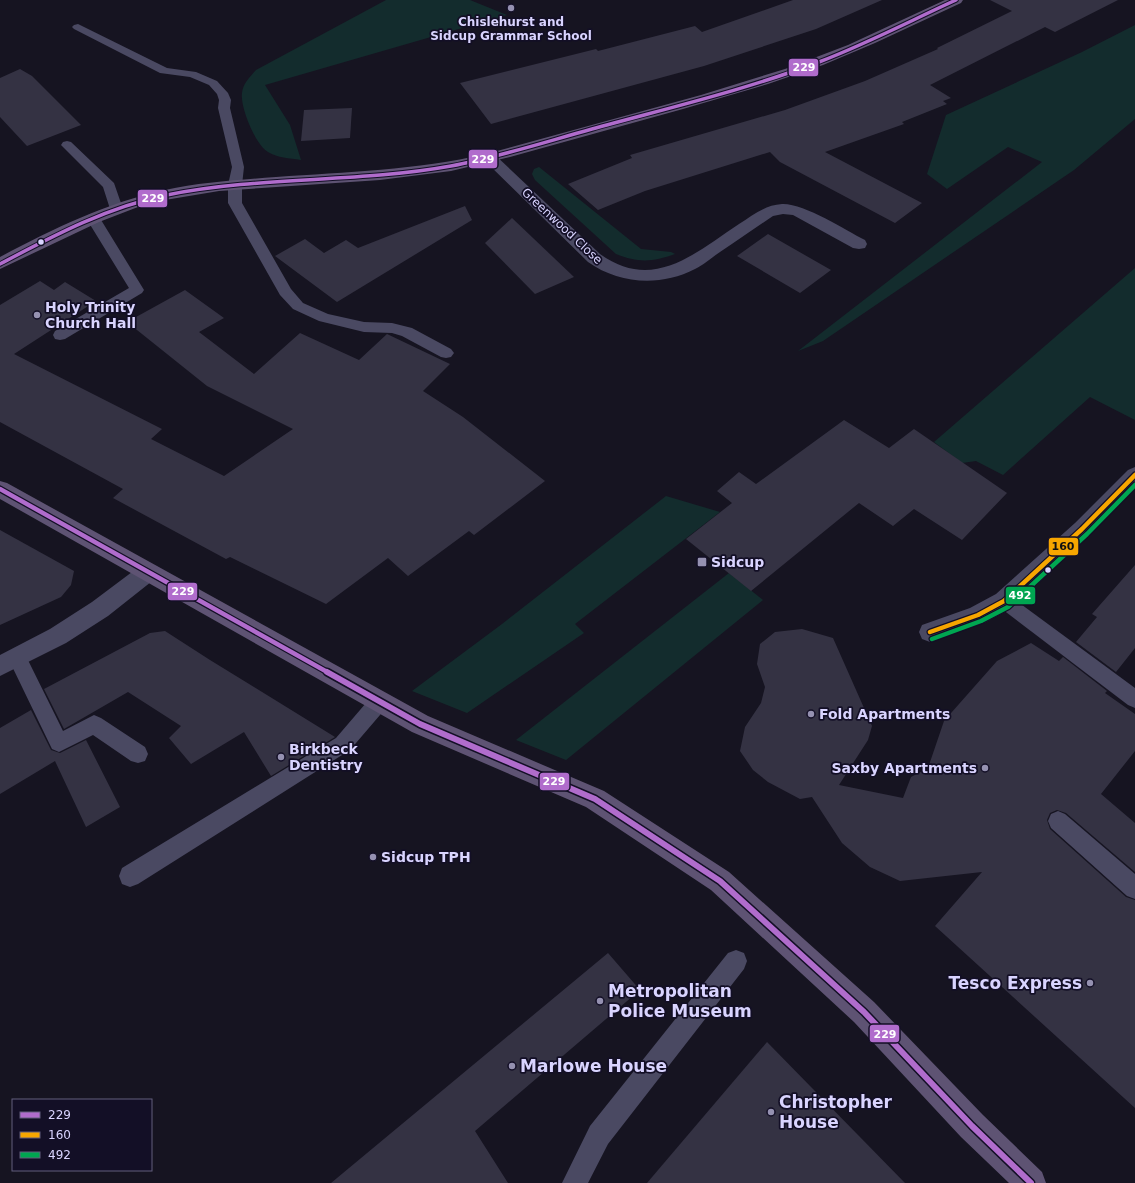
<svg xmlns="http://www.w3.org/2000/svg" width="1135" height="1183" font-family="'DejaVu Sans',sans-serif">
	<rect width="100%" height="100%" fill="#161421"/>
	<g fill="#132c2d">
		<path d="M386,0h84l37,15 -242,70 25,40 11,35c-12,-2 -23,-2 -33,-8 -13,-8 -28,-45 -26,-59 1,-10 8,-16 14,-23z"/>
		<path d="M1135,25v94l-61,51 -251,171 -25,10 244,-189 -34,-15 -61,42 -20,-15 19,-59 136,-63z"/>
		<path d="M539,167l102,82 30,3 4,2c-22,8 -37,9 -59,0l-81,-74 -3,-6 2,-5z"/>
		<path d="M1135,268v152l-45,-23 -87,78 -27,-14 -14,2 -28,-21z"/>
		<path d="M666,496l54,16 -145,112 9,9 -117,80 -55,-22 90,-67z"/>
		<path d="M729,573l34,27 -197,160 -50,-20z"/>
	</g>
	<g fill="#343243">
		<path d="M793,0h89l-66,29 -112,37 -213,58 -31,-41 136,-34 2,2 97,-25 7,6z"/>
		<path d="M990,0h128l-63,32 -10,-5 -115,58 21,13 -8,3 4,3 -45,18 2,2 -79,28 97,51 -27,20 -115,-61 -10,-10 -125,39 -47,19 -30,-26 64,-26 -2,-3 155,-45 80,-29 73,-32 -1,-1 75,-37z"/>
		<path d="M20,69l12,7 49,49 -54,21 -27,-29v-39z"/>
		<path d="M352,108l-2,30 -49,3 3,-31z"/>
		<path d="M465,206l7,14 -135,82 -62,-46 30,-17 19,14 22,-13 12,8z"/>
		<path d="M512,218l62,59 -39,17 -50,-51z"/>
		<path d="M768,234l63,36 -31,23 -63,-37z"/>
		<path d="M40,281l14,9 11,-8 31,19 -82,53 148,75 -11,10 73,37 69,-47 -86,-43 -80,-64 58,-32 39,28 -25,14 55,42 46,-41 59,27 28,-26 63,30 -27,27 40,26 82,64 -71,54 -5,-4 -61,45 -20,-18 -62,46 -96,-47 -4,2 -113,-61 10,-9 -123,-67v-117z"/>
		<path d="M844,420l45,28 25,-19 93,64 -45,47 -48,-31 -21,17 -34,-23 -108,88 -65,-52 46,-36 -15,-12 22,-19 17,12z"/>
		<path d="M0,530l74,41 -3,14 -10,12 -61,28z"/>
		<path d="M1135,565v83l-19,24 -40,-30 21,-25 -5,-3z"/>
		<path d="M802,629l31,9 39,88 -4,14 -29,45 64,13 8,-21 17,-9 16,-47 53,-60 34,-18 28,18 4,-4 44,34 -2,2 30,21v37l-34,43 34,29v49l-69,-59 -9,-3 -7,3 -3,7 3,9 76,68 9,3v208l-200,-182 47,-54 -82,9 -30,-14 -28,-24 -30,-46 -12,2 -32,-17 -15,-12 -13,-19 5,-24 16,-24 4,-16 -8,-23 3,-20 15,-12z"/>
		<path d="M165,631l45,29 125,77 -64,39 -27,-44 -53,32 -22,-26 12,-12 -53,-34 -64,37 -20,-40 106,-56z"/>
		<path d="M31,710l20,40 9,3 26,-13 34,67 -34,20 -31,-66 -55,33v-66z"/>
		<path d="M608,953l32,37 -165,141 33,52h-177z"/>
		<path d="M767,1042l138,141h-258z"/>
	</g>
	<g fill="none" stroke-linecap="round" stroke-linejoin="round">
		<g fill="#4a4962" fill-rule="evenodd">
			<path d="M78,24l89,44 29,4 21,9 11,12 3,7 -1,8 14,59 -2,18v18l49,86 12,14 25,11 36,8 28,1 20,5 39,21 3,4 -3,4 -5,1 -5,-1 -39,-21 -10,-3 -28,-1 -45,-11 -26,-12 -13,-14 -52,-92v-18l4,-18 -14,-59 1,-8 -2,-6 -8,-9 -19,-8 -30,-4 -86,-44 -2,-2 2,-2z"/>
			<path d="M67,141l4,1 43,41 9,26 -2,3h-10l-8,-25 -42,-42 2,-3z"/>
			<path d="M93,214l5,1 46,75 -2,3 -77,46 -5,1 -5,-1 -2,-4 2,-4 74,-43 -43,-70 2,-3z"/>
			<path d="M1004,593l6,3 125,92v20l-7,-3 -130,-99 -3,-5 3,-5z"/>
			<path d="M17,650l7,2 39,79 31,-16 7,3 44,29 3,7 -3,7 -7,2 -7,-2 -38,-26 -34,17 -7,-3 -44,-91 2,-6z"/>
			<path d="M379,693l7,3 3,6 -3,6 -36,42 -212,134 -8,3 -8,-3 -3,-8 3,-8 214,-130 36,-42z"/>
			<path d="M1058,811l7,3 70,60v25l-8,-3 -76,-68 -3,-7 3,-7z"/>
			<path d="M736,950l8,3 3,8 -3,8 -136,175 -20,39h-26l28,-57 138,-173z"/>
		</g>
		<g fill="#4a4962" fill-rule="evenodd">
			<path d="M489,152l5,2 106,100c53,38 94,0 139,-30 14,-9 26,-19 43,-20 22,-1 63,26 83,36l2,4 -2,4 -6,1 -6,-1 -60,-33 -10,-1 -10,2c-18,12 -35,24 -53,36 -8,5 -16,13 -25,17 -35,18 -76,15 -107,-7l-104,-102 -3,-3 3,-3z"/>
			<path d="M1135,467v21l-46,47 -77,73 -26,14 -56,20 -8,-3 -3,-7 3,-7 48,-17 26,-14 79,-71 53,-53z"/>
			<path d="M148,563l8,3 3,6 -3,6 -48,38 -42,27 -66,33v-21l50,-26 42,-27 48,-36z"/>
		</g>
		<g fill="#5e5373" fill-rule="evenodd">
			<path d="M945,0h18l-2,3 -86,40 -52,22 -55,19 -85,25 -173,48 -59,14 -71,9 -161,11 -54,9 -27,7 -39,15 -99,47v-12c53,-28 106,-54 165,-67 36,-8 74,-10 111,-13 70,-5 140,-7 210,-23l215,-59 84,-26 63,-24z"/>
			<path d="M0,481l7,2 421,233 176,75 125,81 145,130 109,113 59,57 4,11h-37l-48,-46 -107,-115 -143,-132 -125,-83 -174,-75 -412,-233z"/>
		</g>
		<g stroke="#130f26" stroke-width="5.5">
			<path id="bus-1-far2" d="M0,264c53,-28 107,-57 167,-69 93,-19 190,-12 284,-29 48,-9 94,-24 141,-37 76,-21 153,-39 227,-67 47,-18 91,-41 137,-62"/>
		</g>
		<g stroke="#130f26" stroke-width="7">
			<path id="bus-1-far1" d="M0,489l329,184"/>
		</g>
		<g stroke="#130f26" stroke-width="9">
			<path id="bus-1" d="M327,672l93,52 175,75 125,82 144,131 108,114 59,57"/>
		</g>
		<g stroke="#130f26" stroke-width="7">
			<path id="bus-2" d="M930,632l48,-17 26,-14 78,-72 53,-54"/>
		</g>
		<g stroke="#130f26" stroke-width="7">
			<path id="bus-3" d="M932,639l49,-18 27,-14 79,-73 48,-49"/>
		</g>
		<use href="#bus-1-far2" stroke="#b06ccc" stroke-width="3.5"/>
		<use href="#bus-1-far1" stroke="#b06ccc" stroke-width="4.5"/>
		<use href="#bus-1" stroke="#b06ccc" stroke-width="6"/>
		<use href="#bus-2" stroke="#f7a600" stroke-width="4.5"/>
		<use href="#bus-3" stroke="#00a651" stroke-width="4.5"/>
	</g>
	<g fill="#9591b1" stroke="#130f26" stroke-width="1.5">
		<circle cx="511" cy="8" r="4"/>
		<circle cx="37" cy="315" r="4"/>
		<rect x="697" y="557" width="10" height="10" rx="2"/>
		<circle cx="811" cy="714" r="4"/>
		<circle cx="281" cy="757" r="4"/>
		<circle cx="985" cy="768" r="4"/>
		<circle cx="373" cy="857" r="4"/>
		<circle cx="1090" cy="983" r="4"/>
		<circle cx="600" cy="1001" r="4"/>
		<circle cx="512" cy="1066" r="4"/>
		<circle cx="771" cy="1112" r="4"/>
	</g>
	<g fill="#d9d4ff" stroke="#130f26" stroke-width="1.5">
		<circle cx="41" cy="242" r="3.5"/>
		<circle cx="1048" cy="570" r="3.5"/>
	</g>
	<g text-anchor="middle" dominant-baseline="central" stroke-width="3.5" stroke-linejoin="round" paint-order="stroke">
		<g font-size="12" font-weight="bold" fill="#d9d4ff" stroke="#130f26">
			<text x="511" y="22">Chislehurst and<tspan x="511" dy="14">Sidcup Grammar School</tspan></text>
		</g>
		<g font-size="12" fill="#d9d4ff" stroke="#130f26">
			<text transform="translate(562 226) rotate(43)">Greenwood Close</text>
		</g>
		<g font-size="14" font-weight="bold" fill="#d9d4ff" stroke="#130f26" text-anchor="start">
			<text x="45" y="307">Holy Trinity<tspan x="45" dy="16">Church Hall</tspan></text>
			<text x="711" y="562">Sidcup</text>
			<text x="819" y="714">Fold Apartments</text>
			<text x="289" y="749">Birkbeck<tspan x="289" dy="16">Dentistry</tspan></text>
			<text x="977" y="768" text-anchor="end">Saxby Apartments</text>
			<text x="381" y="857">Sidcup TPH</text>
		</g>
		<g font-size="17" font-weight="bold" fill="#d9d4ff" stroke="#130f26" text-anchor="start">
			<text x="1082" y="983" text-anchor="end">Tesco Express</text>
			<text x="608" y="991">Metropolitan<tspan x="608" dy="20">Police Museum</tspan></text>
			<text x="520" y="1066">Marlowe House</text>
			<text x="779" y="1102">Christopher<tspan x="779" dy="20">House</tspan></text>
		</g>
	</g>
	<g stroke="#130f26" stroke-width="1.5">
		<rect x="788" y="58" width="31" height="19" rx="4" fill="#b06ccc"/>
		<rect x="468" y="149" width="30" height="20" rx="4" fill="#b06ccc"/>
		<rect x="137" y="189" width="31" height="19" rx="4" fill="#b06ccc"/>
		<rect x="1048" y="537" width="31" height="19" rx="4" fill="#f7a600"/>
		<rect x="167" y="582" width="31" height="19" rx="4" fill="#b06ccc"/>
		<rect x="1005" y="586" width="31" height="19" rx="4" fill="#00a651"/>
		<rect x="539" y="772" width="31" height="19" rx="4" fill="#b06ccc"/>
		<rect x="869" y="1024" width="31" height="19" rx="4" fill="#b06ccc"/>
	</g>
	<g font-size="11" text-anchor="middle" font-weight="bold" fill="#fff">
		<text x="804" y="71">229</text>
		<text x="483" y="163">229</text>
		<text x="153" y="202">229</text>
		<text x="183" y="595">229</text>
		<text x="1020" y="599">492</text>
		<text x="554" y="785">229</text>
		<text x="885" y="1038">229</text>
	</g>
	<g font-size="11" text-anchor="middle" font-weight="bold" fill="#111">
		<text x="1063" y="550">160</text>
	</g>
	<rect x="12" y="1099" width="140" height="72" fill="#130f26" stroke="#625e7d"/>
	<rect x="20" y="1112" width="20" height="6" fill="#b06ccc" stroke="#625e7d"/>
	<text x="48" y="1119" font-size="12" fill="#d9d4ff">229</text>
	<rect x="20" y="1132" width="20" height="6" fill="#f7a600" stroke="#625e7d"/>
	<text x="48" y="1139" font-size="12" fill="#d9d4ff">160</text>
	<rect x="20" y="1152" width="20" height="6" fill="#00a651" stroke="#625e7d"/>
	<text x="48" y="1159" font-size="12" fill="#d9d4ff">492</text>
</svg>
